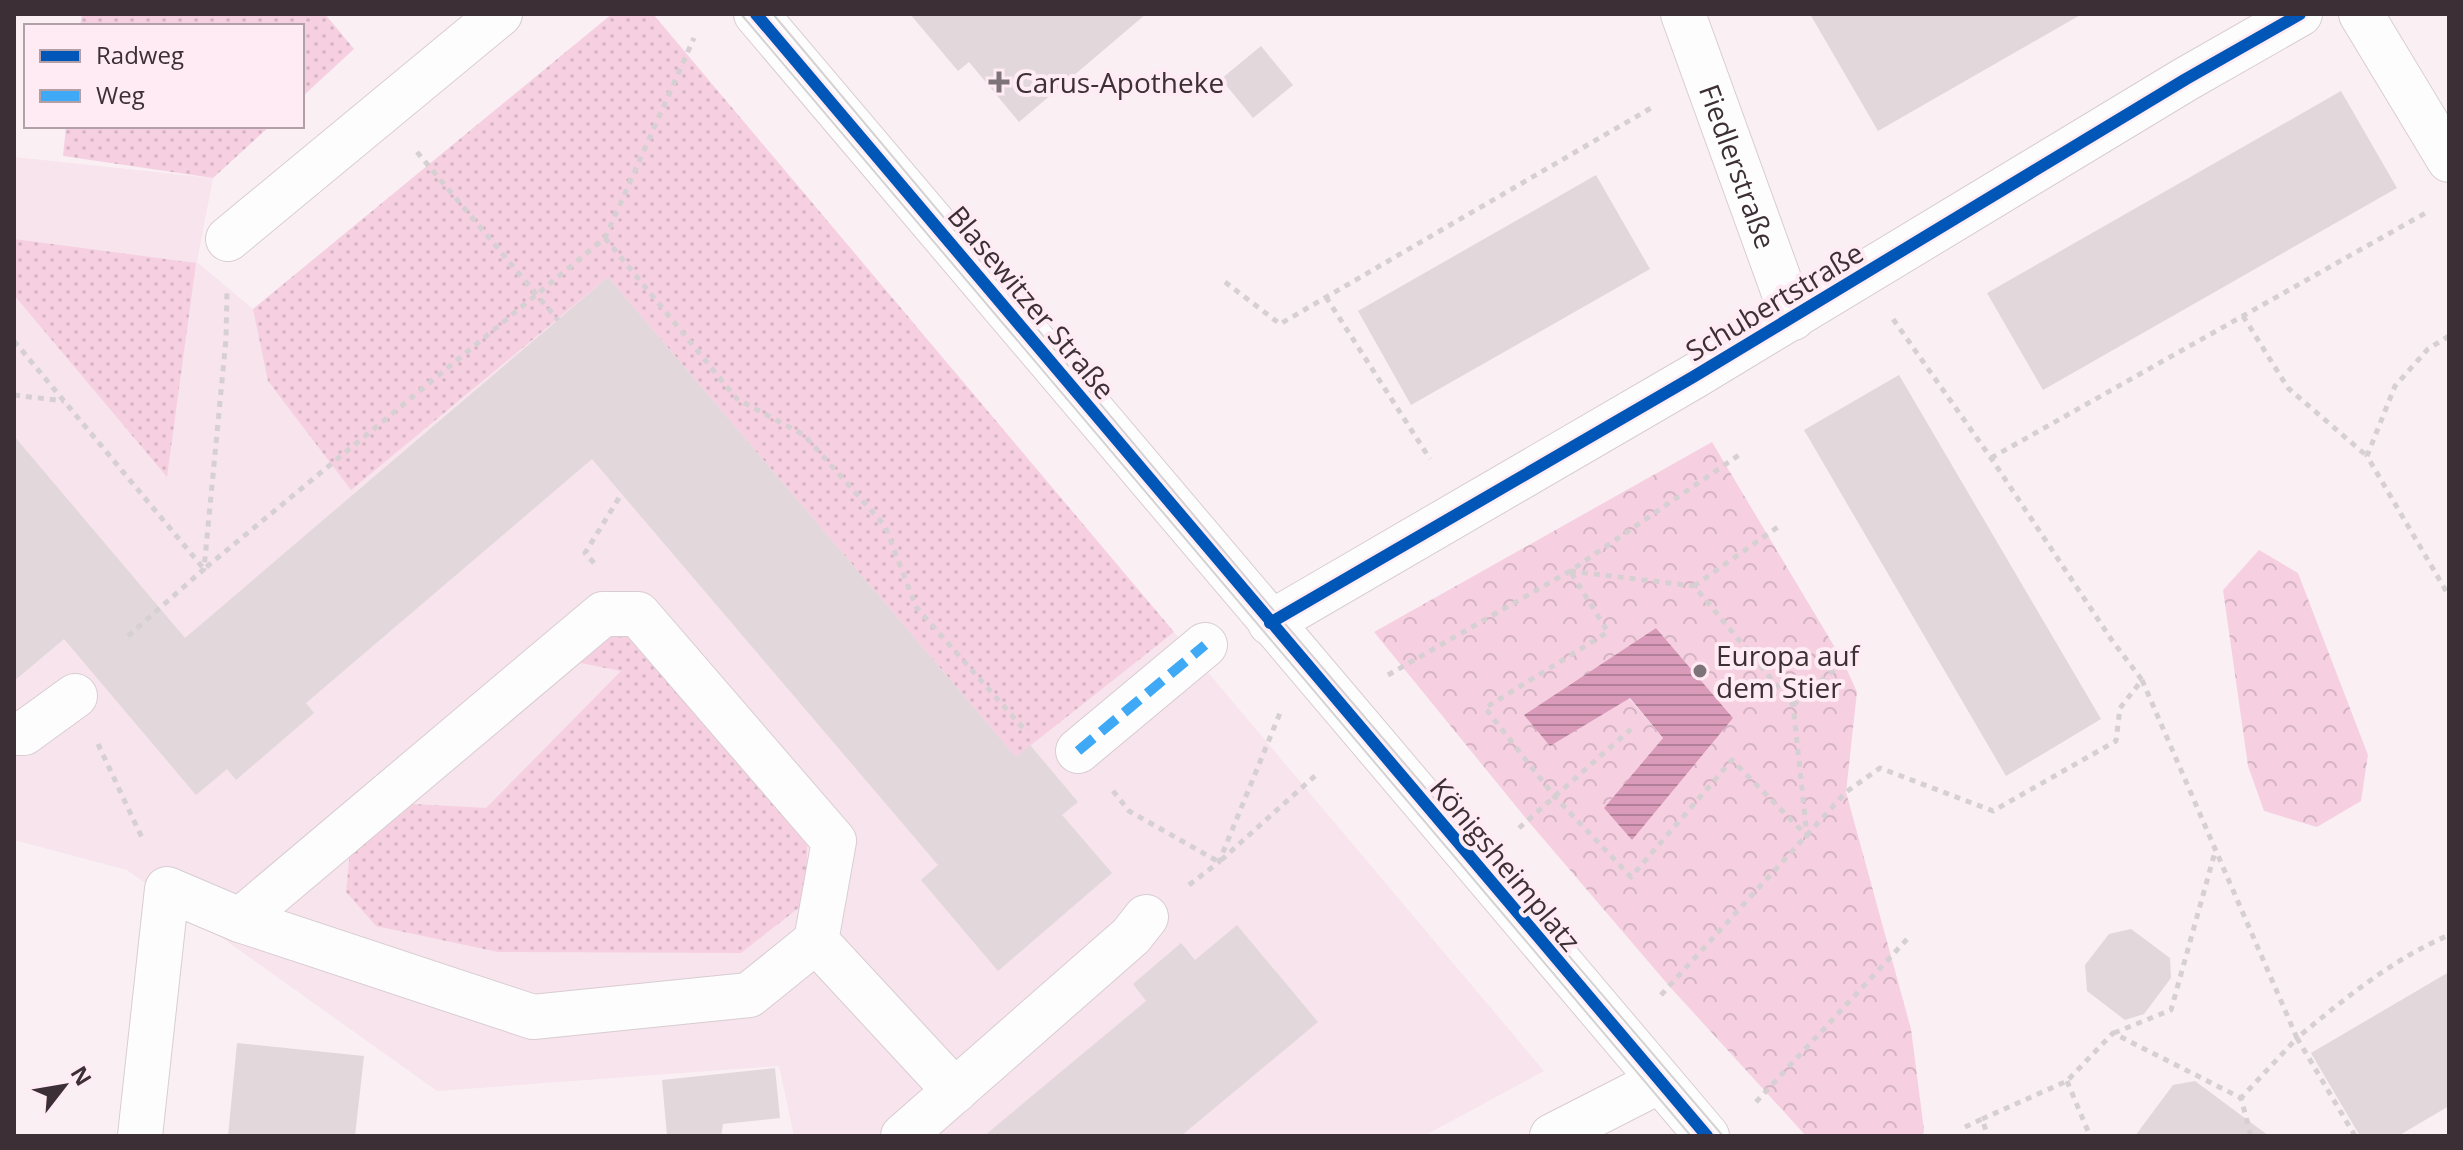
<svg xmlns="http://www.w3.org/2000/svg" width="2463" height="1150" font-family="'Open Sans',sans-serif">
	<defs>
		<pattern id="grass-dots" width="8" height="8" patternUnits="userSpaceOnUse" patternTransform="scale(2)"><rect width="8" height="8" fill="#f6d0e1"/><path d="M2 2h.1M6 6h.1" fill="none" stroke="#d4b3c2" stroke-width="1.8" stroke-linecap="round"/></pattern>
		<pattern id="park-crowns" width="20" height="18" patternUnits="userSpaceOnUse" patternTransform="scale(2)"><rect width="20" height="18" fill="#f6d0e1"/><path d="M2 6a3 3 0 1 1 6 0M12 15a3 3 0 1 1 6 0" fill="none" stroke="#d4b3c2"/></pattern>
		<pattern id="water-rules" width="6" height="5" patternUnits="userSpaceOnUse" patternTransform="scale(2)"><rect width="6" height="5" fill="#d99bb9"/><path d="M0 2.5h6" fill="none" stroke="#b17f97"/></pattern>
	</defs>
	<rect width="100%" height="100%" fill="#faf0f4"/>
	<path fill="#f7e4ec" d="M612,14h41l891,1057 -120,65h-630l-15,-70 -342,25 -310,-221 -113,-30v-683l199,21 -16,84 56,47z"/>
	<g fill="url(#grass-dots)">
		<path d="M82,14h243l29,35 -52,48v-71h-222z"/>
		<path d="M612,14h41l521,618 -158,125 -408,-480 -257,213 -83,-109 -15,-72z"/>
		<path d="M66,126h204l-57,52 -150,-22z"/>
		<path d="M14,239l182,24 -29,214 -153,-182z"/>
		<path d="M616,633l37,13 155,185 -3,72 -64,50 -243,-1 -122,-26 -30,-34 4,-40 63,-48 73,4 135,-137 -45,-9z"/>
	</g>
	<g fill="url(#park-crowns)" fill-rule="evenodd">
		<path d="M1712,442l131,219 14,31 -11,100 65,237 13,101 -1,6h-117l-136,-149 -142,-166 -154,-189zM1656,628l77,90 -129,90 59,-70 -34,-40 -105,17z"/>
		<path d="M2259,550l39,23 70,182 -7,46 -44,26 -53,-16 -16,-45 -25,-176z"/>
	</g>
	<path fill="url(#water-rules)" d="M1656,628l77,90 -101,122 -28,-32 59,-70 -33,-40 -80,48 -26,-31z"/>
	<g fill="#e2d7db">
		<path d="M910,14h236l-127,108 -50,-60 -11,9z"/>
		<path d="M1810,14h272l-204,117z"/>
		<path d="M1261,46l32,39 -40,33 -32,-39z"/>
		<path d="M2341,91l56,97 -354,202 -56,-97z"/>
		<path d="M1596,175l54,94 -239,136 -53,-94z"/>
		<path d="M608,277l408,480 14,-12 48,57 -16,13 50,58 -114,98 -77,-91 17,-15 -346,-406 -286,244 8,10 -78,67 -9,-11 -31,26 -132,-156 -50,42v-245l171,202z"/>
		<path d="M1899,375l202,344 -95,57 -202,-346z"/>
		<path d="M1237,925l81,97 -137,114h-197l162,-135 -13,-17 48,-41 14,17z"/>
		<path d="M2131,929l39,29 1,20 -27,36 -19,6 -38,-29 -2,-26 24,-31z"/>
		<path d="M2449,972v134l-51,30h-38l-49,-83z"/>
		<path d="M237,1043l127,13 -9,80h-127z"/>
		<path d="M775,1068l5,50 -57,6 -2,12h-54l-5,-56z"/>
		<path d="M2195,1081l74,55h-134l38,-51z"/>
	</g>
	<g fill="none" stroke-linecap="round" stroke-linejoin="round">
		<g stroke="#d8cdd1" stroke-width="46">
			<g id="minor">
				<path d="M756,14l951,1122"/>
				<path id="s1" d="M1683,14l110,304"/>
				<path d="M2361,14l88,146"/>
				<path d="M228,239l272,-225"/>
				<path d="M1270,623l423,-246 493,-298 114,-65"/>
				<path d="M14,733h10l51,-37"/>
				<path d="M1078,751l127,-106"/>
				<path d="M240,920l363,-306h35l196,227 -18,100"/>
				<path d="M140,1136l27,-247 73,31 293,97 216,-22 67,-54 139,150"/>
				<path d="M903,1136l228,-200 15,-19"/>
				<path d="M1552,1136l106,-54"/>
			</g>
		</g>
		<g stroke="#d6d0d2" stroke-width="5" stroke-dasharray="6 6" stroke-linecap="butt">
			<path d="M417,152l141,168"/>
			<path d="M605,238l132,161 67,36 81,91 31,81 107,121 6,1"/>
			<path d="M1225,282l55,42 371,-216"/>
			<path d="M1326,297l104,162"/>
			<path d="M2243,316l45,72 79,68"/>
			<path d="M2449,336l-21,13 -33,37 -28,70 82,140"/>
			<path d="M14,341l190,228 401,-331 89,-200"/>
			<path d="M14,395l50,6"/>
			<path d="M1991,458l438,-247"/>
			<path d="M594,563l-9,-10 37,-60"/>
			<path d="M1570,571l124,15 99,119 14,131 -75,-76 -101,117 -76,-80 -70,-89 123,-76z"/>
			<path d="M1694,586l88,-62"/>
			<path d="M128,636l76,-67 22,-230 1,-47"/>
			<path d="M1388,675l182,-104 169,-116"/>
			<path d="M2142,680l155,358 -56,60"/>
			<path d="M1793,705l62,-53"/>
			<path d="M98,744l45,96"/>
			<path d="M1113,791l16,20 90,51 97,-87"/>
			<path d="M1519,828l112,-99"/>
			<path d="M1189,885l30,-23 61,-149"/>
			<path d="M1661,995l185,-203 34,-24 113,43 123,-70 4,-33 22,-28 -31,-41 -120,-181 -98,-139"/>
			<path d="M2114,1033l57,-23 44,-158"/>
			<path d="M2067,1081l23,55"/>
			<path d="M1756,1102l154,-166"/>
			<path d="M1982,1119l85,-38 46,-48 128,65 10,38"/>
			<path d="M1965,1127l17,-8 6,17"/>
			<path d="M2355,1136l-58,-98c47,-39 96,-79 152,-103"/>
		</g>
		<use href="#minor" stroke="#fefdfd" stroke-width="44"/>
		<g stroke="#d5d2d4" stroke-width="2">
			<path d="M741,14l950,1122"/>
			<path d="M773,14l507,604 443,518"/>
		</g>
		<path stroke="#3fa9f5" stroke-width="10" stroke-dasharray="20 10" stroke-linecap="butt" d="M1078,751l127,-106"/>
		<g stroke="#ffebf3" stroke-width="17">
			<g id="cycleway">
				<path d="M756,14l951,1122"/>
				<path d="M1270,623l423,-246 493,-298 114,-65"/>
			</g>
		</g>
		<use href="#cycleway" stroke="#0057b8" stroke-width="12"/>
	</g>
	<g fill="#7e7378" stroke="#ffebf3" stroke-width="3">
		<path d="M995 70h8v8h8v8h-8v8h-8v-8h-8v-8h8z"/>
		<circle cx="1700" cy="671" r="8"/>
	</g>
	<g text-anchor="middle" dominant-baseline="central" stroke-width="8" stroke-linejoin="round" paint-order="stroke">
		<g font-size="28" fill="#3c2f35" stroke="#ffebf3" text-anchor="start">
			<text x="1015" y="82">Carus-Apotheke</text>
			<text x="1716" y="655">Europa auf<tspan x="1716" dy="32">dem Stier</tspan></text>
		</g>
		<g font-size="28" fill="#3c2f35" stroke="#ffebf3">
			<text stroke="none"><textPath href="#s1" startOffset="162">Fiedlerstraße</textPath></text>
			<text transform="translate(1774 301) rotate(-31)">Schubertstraße</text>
			<text transform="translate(1032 302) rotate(50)">Blasewitzer Straße</text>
			<text transform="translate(1506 864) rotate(50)">Königsheimplatz</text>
		</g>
	</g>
	<rect width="2463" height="1150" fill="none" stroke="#3c2f35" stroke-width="32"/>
	<rect x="24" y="24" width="280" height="104" fill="#ffebf3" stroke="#b1a0a7" stroke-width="2"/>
	<rect x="40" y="50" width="40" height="12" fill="#0057b8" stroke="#b1a0a7" stroke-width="2"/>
	<text x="96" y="64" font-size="24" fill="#3c2f35">Radweg</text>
	<rect x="40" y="90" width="40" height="12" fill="#3fa9f5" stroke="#b1a0a7" stroke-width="2"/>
	<text x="96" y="104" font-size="24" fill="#3c2f35">Weg</text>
	<g transform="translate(64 1086) rotate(59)" stroke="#ffebf3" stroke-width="6" paint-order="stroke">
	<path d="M0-6L14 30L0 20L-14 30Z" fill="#3c2f35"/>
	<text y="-12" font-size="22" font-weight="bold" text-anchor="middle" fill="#3c2f35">N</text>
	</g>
</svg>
